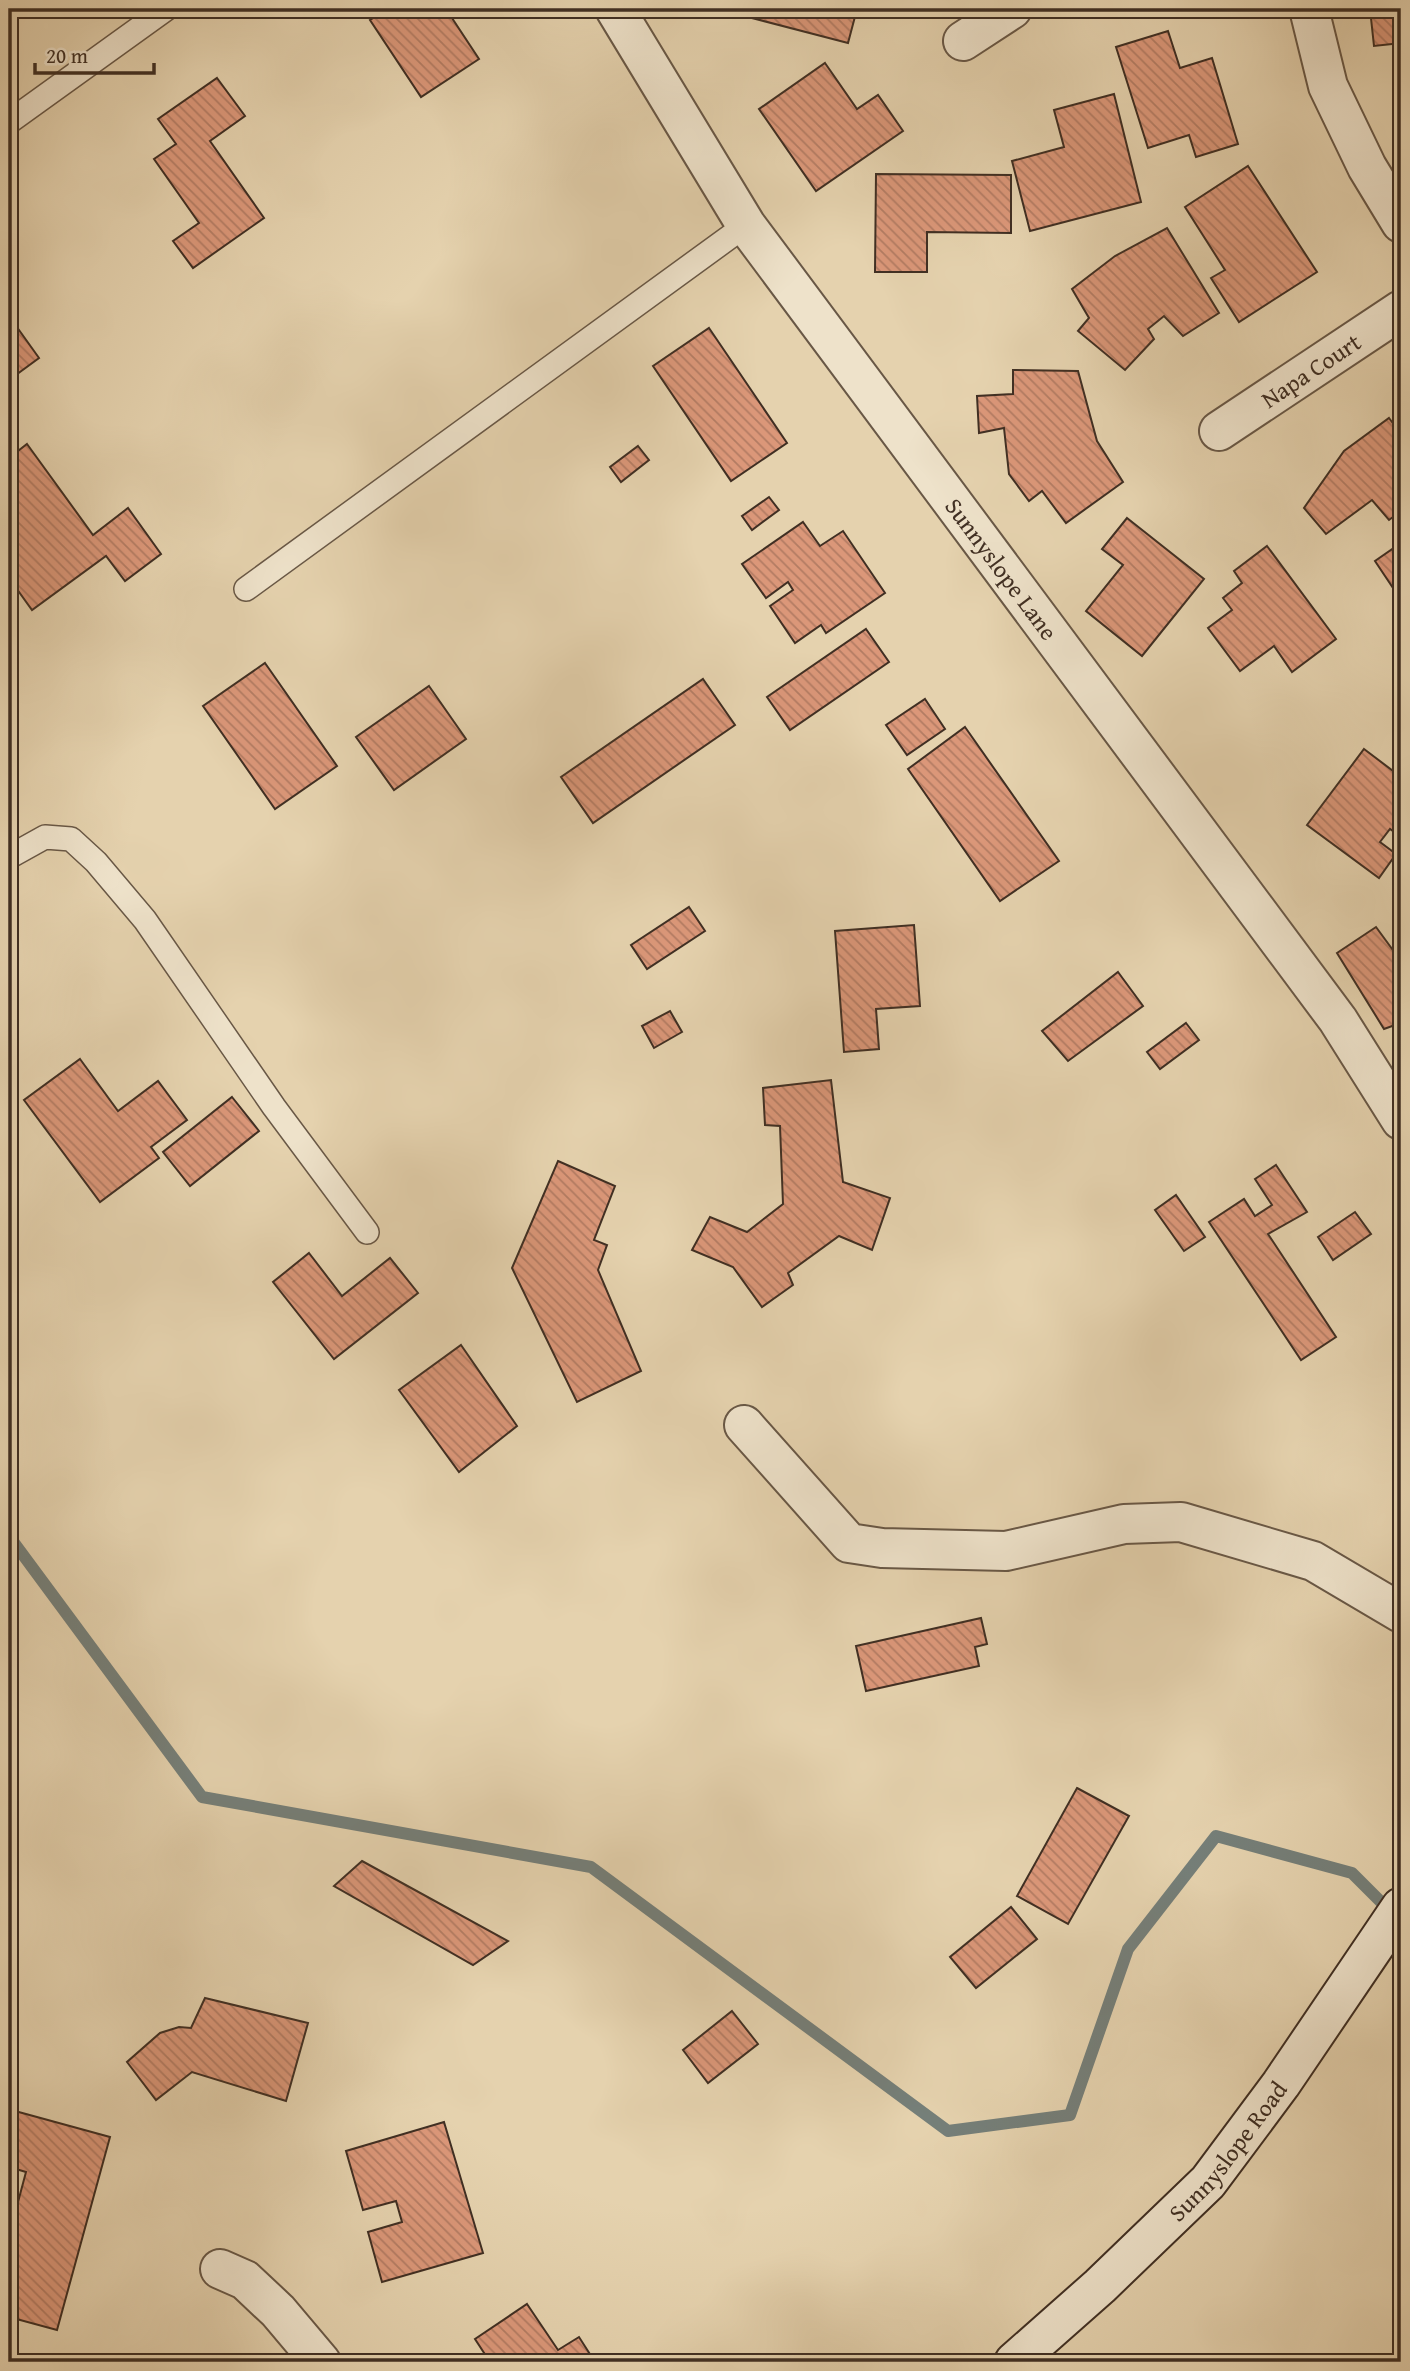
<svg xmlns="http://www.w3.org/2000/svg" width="1410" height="2371" font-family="'Gentium Book Plus',serif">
	<defs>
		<pattern id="building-back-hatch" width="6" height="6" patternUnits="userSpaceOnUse" patternTransform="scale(1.75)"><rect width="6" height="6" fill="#db9779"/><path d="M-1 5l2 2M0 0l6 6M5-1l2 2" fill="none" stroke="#b37c63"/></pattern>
	</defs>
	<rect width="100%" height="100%" fill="#e5d2ae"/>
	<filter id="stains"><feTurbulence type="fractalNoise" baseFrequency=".00286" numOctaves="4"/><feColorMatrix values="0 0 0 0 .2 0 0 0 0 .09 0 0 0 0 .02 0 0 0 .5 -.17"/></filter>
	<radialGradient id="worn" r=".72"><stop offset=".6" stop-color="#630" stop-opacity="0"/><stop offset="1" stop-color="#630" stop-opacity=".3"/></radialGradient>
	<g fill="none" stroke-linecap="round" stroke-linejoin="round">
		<path stroke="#757f79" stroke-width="12" d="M9,1536l193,261 389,70 357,264 122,-16 58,-166 88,-113 136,37 39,39"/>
	</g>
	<g fill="url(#building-back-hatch)" stroke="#402f23" stroke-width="2">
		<path d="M388,9h58l33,50 -58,38 -51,-77z"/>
		<path d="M730,9h127l-9,34 -119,-31z"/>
		<path d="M1370,9h31v34l-27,3z"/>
		<path d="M1168,31l12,37 32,-10 26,86 -42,13 -7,-22 -41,13 -32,-101z"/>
		<path d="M825,63l32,46 21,-14 25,36 -87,60 -57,-82z"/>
		<path d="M217,78l28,38 -35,25 54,77 -71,50 -20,-27 26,-18 -45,-64 22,-15 -18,-25z"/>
		<path d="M1114,94l27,108 -111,29 -18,-70 52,-14 -10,-37z"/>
		<path d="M1248,166l69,106 -78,50 -28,-44 14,-8 -40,-63z"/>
		<path d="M876,174l135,1v58l-84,-1v40h-52z"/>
		<path d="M1167,228l52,85 -36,23 -19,-20 -16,13 6,10 -29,31 -47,-39 11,-13 -17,-29 43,-33z"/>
		<path d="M9,316l30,42 -30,22z"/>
		<path d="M709,328l78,115 -56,38 -78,-115z"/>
		<path d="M1013,370l65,1 19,70 26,41 -57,41 -24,-32 -13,10 -20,-27 -5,-46 -25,5 -2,-37 36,-2z"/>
		<path d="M1389,418l12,16v77l-12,9 -17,-20 -46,34 -22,-26 40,-57z"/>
		<path d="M27,444l66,91 35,-27 33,46 -36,27 -19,-25 -74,54 -23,-32v-120z"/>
		<path d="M638,446l11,14 -28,22 -11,-15z"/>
		<path d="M769,497l10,13 -27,20 -10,-14z"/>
		<path d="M1127,518l77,61 -62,77 -56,-45 37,-46 -21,-16z"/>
		<path d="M803,522l17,24 23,-15 42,62 -59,40 -5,-8 -26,18 -25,-37 23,-16 -5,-8 -22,16 -24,-34z"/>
		<path d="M1401,543v57l-26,-39z"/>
		<path d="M1267,546l69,93 -44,33 -18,-26 -34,25 -32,-43 24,-18 -9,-12 19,-15 -8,-12z"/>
		<path d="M866,629l23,33 -99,68 -23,-33z"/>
		<path d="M265,663l72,103 -62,43 -72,-103z"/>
		<path d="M703,679l32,46 -142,98 -32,-46z"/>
		<path d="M429,686l37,53 -72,51 -38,-53z"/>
		<path d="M925,699l20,30 -38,26 -21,-30z"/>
		<path d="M965,727l94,134 -59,40 -92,-132z"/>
		<path d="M1364,749l37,28v60l-11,-8 -10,13 16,12 -17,24 -72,-53z"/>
		<path d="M689,907l16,24 -58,38 -16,-24z"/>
		<path d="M914,925l6,81 -44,3 3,40 -35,3 -9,-121z"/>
		<path d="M1376,927l22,30 3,-3v80l-6,-9 -11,4 -47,-76z"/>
		<path d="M1118,972l25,34 -75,55 -26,-30z"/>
		<path d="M670,1011l12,21 -28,16 -12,-22z"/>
		<path d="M1186,1023l13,17 -39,29 -13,-17z"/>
		<path d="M80,1059l38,52 40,-30 29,39 -36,27 8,11 -59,44 -76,-102z"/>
		<path d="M831,1080l12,102 47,16 -18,52 -33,-14 -51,37 5,12 -31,22 -29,-40 -41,-17 18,-33 37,15 36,-28 -3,-78 -15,-1 -2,-37z"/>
		<path d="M232,1097l27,34 -69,55 -27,-34z"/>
		<path d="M558,1161l57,25 -21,54 13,5 -9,25 43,101 -64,31 -65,-134z"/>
		<path d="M1276,1165l31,47 -39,22 68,103 -35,23 -92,-138 35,-23 11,17 17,-11 -17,-26z"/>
		<path d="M1176,1195l29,42 -21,14 -29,-41z"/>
		<path d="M1355,1212l16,22 -38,26 -15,-23z"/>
		<path d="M309,1253l33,43 48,-38 28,35 -84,66 -61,-77z"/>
		<path d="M461,1345l56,81 -58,46 -60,-82z"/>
		<path d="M981,1618l6,26 -12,3 4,19 -113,25 -10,-45z"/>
		<path d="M1077,1788l52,28 -61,108 -51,-28z"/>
		<path d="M362,1861l146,80 -35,24 -139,-79z"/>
		<path d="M1011,1907l26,32 -61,49 -26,-31z"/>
		<path d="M205,1998l103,25 -22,78 -94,-29 -36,28 -29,-38 33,-29 19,-6 12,1z"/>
		<path d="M732,2011l26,33 -50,39 -25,-33z"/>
		<path d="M15,2111l95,26 -53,193 -48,-13v-81l17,-64 -17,-5v-32z"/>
		<path d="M444,2122l39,131 -101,29 -14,-50 34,-10 -6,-21 -33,9 -17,-59z"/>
		<path d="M527,2304l31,46 21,-13 16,25h-105l-15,-23z"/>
		<path d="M9,2333l7,1 -5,28h-2z"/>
	</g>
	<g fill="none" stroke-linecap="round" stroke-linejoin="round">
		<g stroke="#695846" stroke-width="26">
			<g id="lane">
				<path d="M9,122l157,-113"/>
				<path d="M246,589l500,-364"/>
				<path d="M9,857l36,-20 26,2 25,23 49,58 129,187 93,125"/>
			</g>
		</g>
		<g stroke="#695846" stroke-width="42">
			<g id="street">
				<path id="s1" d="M615,9l131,216 592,795 63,100"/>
				<path d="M1309,9l19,77 39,81 34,56"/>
				<path d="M963,41l49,-32"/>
				<path id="s2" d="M1219,431l182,-121"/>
				<path d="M744,1425l105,118 33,5 124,3 118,-27 57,-2 132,39 88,52"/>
				<path d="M220,2269l25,11 33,31 43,51"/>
			</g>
		</g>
		<g stroke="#402f23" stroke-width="42">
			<g id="secondary">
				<path id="s3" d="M1014,2362l86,-76 108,-104 73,-98 120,-177"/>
			</g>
		</g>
		<use href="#lane" stroke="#eee2ca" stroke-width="23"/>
		<use href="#street" stroke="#eee2ca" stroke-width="38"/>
		<use href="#secondary" stroke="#eee2ca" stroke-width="38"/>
	</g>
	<g text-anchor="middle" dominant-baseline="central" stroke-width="6" stroke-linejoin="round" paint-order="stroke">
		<g font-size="24" fill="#402f23" stroke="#eee2ca">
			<text stroke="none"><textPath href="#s2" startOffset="110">Napa Court</textPath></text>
			<text stroke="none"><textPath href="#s1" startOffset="681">Sunnyslope Lane</textPath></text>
			<text stroke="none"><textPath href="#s3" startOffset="301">Sunnyslope Road</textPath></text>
		</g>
	</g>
	<rect width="1410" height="2371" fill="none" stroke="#e5d2ae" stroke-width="35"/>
	<rect x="10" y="10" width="1389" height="2350" fill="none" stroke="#402f23" stroke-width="3.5"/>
	<rect x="18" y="18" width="1375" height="2336" fill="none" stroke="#402f23" stroke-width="2"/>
	<path d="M35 63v10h119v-10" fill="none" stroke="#402f23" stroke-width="3.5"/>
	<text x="46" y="63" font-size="21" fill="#402f23" stroke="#eee2ca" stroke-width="5" paint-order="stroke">20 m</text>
	<rect width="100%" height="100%" filter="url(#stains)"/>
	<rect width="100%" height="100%" fill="url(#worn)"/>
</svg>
